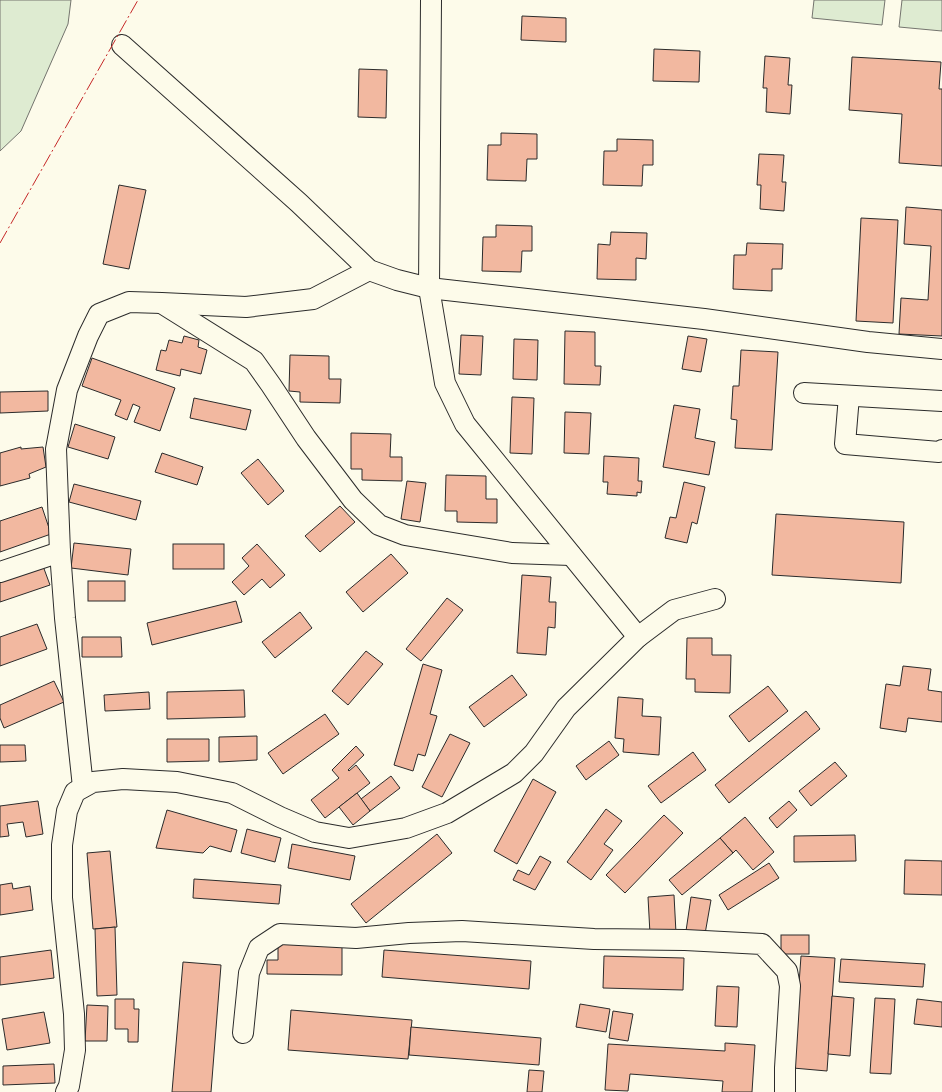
<svg xmlns="http://www.w3.org/2000/svg" width="942" height="1092" font-family="Poppins,sans-serif">
	<rect width="100%" height="100%" fill="#fdfbea"/>
	<g fill="#deebd1" stroke="#74746e">
		<path d="M0,0h71l-3,24 -47,107 -21,20z"/>
		<path d="M814,0h71l-3,25 -70,-7z"/>
		<path d="M902,0h40v31l-43,-4z"/>
	</g>
	<g fill="#f2b8a0" stroke="#2b2b2b">
		<path d="M522,16l44,2v24l-45,-2z"/>
		<path d="M654,49l46,2 -1,31 -46,-1z"/>
		<path d="M765,56l25,2 -2,27h4l-2,29 -24,-2 1,-24h-4z"/>
		<path d="M852,57l89,5 -2,27h3v77l-43,-3 3,-49 -53,-4z"/>
		<path d="M359,69l28,1 -1,48 -28,-1z"/>
		<path d="M501,133l36,1v25h-10l-1,22 -39,-1 1,-35h13z"/>
		<path d="M617,139l36,1v25h-10l-1,21 -39,-1 1,-34h13z"/>
		<path d="M759,154l25,1 -2,27h4l-2,29 -24,-2 1,-24h-4z"/>
		<path d="M119,185l27,5 -17,79 -26,-5z"/>
		<path d="M906,207l36,3v126l-43,-2 2,-36 27,2 3,-54 -27,-2z"/>
		<path d="M861,218l37,2 -5,103 -37,-2z"/>
		<path d="M496,225l36,1v25h-10l-1,21 -39,-1 1,-34h13z"/>
		<path d="M611,232l36,1 -1,26 -10,-1v22l-39,-1 1,-35 12,1z"/>
		<path d="M747,243l36,1 -1,25h-10v22l-39,-2 1,-34h12z"/>
		<path d="M565,331l30,1v34h6l-1,19 -36,-1z"/>
		<path d="M461,335l22,1 -2,39 -22,-1z"/>
		<path d="M184,336l15,4 -1,7 9,3 -6,24 -20,-5 -1,7 -24,-6 5,-20 5,1 3,-11 13,3z"/>
		<path d="M688,336l19,3 -6,33 -19,-3z"/>
		<path d="M514,339l24,1 -1,40 -24,-1z"/>
		<path d="M741,350l37,2 -6,98 -37,-2 2,-28 -6,-1 2,-33h6z"/>
		<path d="M290,355l39,1v23h12l-1,24 -40,-1v-10l-11,-1z"/>
		<path d="M92,358l83,30 -15,43 -26,-9 6,-15 -7,-3 -6,16 -12,-5 6,-15 -39,-14z"/>
		<path d="M48,391v20l-48,2v-21z"/>
		<path d="M512,397l22,1 -2,56 -22,-1z"/>
		<path d="M194,398l57,12 -5,20 -56,-12z"/>
		<path d="M674,405l26,4 -5,29 20,4 -6,33 -46,-8z"/>
		<path d="M565,412l26,1 -2,41 -25,-1z"/>
		<path d="M75,424l40,13 -7,22 -40,-12z"/>
		<path d="M351,433l40,1 -1,23h12v24l-40,-1v-11h-11z"/>
		<path d="M21,447v2l22,-2 3,20 -17,7 1,4 -30,8v-33z"/>
		<path d="M162,453l41,14 -6,18 -42,-13z"/>
		<path d="M604,456l35,2 -1,23h4l-1,12 -4,-1v4l-30,-2 1,-12h-5z"/>
		<path d="M258,459l26,32 -16,14 -27,-32z"/>
		<path d="M446,475l40,1v23h11v24l-40,-1v-11h-12z"/>
		<path d="M407,481l19,2 -6,39 -19,-3z"/>
		<path d="M684,482l21,5 -8,37 -5,-2 -5,21 -22,-5 5,-21 6,1z"/>
		<path d="M74,484l67,17 -5,19 -67,-18z"/>
		<path d="M340,506l15,16 -35,30 -15,-16z"/>
		<path d="M42,507l9,27 -51,18v-31z"/>
		<path d="M776,514l128,8 -3,61 -129,-8z"/>
		<path d="M74,543l57,6 -3,26 -57,-7z"/>
		<rect x="173" y="544" width="51" height="25"/>
		<path d="M257,544l28,31 -15,13 -8,-9 -18,16 -12,-13 17,-16 -7,-8z"/>
		<path d="M391,554l17,19 -45,39 -17,-20z"/>
		<path d="M43,566l7,19 -50,17v-21z"/>
		<path d="M522,575l29,2 -2,25h7l-1,26 -7,-1 -2,28 -29,-2z"/>
		<rect x="88" y="581" width="37" height="20"/>
		<path d="M447,598l16,12 -42,51 -15,-12z"/>
		<path d="M236,601l6,21 -90,23 -5,-22z"/>
		<path d="M300,612l12,16 -37,30 -13,-16z"/>
		<path d="M37,624l10,25 -47,17v-29z"/>
		<path d="M82,637h39l1,20h-40z"/>
		<path d="M687,638h25v17h19l-1,38 -35,-1v-13h-9z"/>
		<path d="M366,651l17,13 -35,41 -16,-14z"/>
		<path d="M423,664l19,6 -12,44 7,2 -12,40 -7,-2 -5,17 -19,-6z"/>
		<path d="M903,666l28,3 -3,21 14,2v30l-34,-4 -2,14 -26,-4 6,-44 14,2z"/>
		<path d="M512,675l15,20 -43,32 -15,-20z"/>
		<path d="M54,681l10,21 -60,26 -4,-10v-13z"/>
		<path d="M768,686l20,25 -39,31 -20,-26z"/>
		<path d="M244,690l1,27 -78,2v-27z"/>
		<path d="M149,692l1,17 -45,2 -1,-16z"/>
		<path d="M618,697l25,2 -1,17 19,1 -2,38 -36,-3 1,-13 -9,-1z"/>
		<path d="M806,711l14,18 -91,74 -14,-18z"/>
		<path d="M325,714l14,20 -56,40 -15,-21z"/>
		<path d="M450,734l20,9 -28,54 -20,-10z"/>
		<path d="M257,736v24l-38,2v-25z"/>
		<path d="M167,739h42v22l-42,1z"/>
		<path d="M609,741l10,14 -33,25 -10,-14z"/>
		<path d="M0,745h25l1,16 -26,1z"/>
		<path d="M356,746l8,9 -16,15 1,1 7,-6 14,18 -45,35 -14,-18 28,-22 -7,-8z"/>
		<path d="M693,752l13,18 -45,33 -13,-17z"/>
		<path d="M835,762l12,14 -36,30 -12,-15z"/>
		<path d="M391,776l9,12 -30,23 -9,-12z"/>
		<path d="M533,779l23,13 -39,72 -23,-13z"/>
		<path d="M357,793l13,18 -17,14 -14,-18z"/>
		<path d="M38,801l5,33 -17,3 -3,-15 -16,2 2,12 -9,1v-31z"/>
		<path d="M789,801l8,9 -20,18 -8,-10z"/>
		<path d="M606,809l16,12 -18,23 9,6 -22,30 -24,-18z"/>
		<path d="M167,810l70,20 -6,22 -21,-6 -7,7 -47,-5z"/>
		<path d="M664,815l19,18 -58,60 -19,-18z"/>
		<path d="M745,817l29,35 -21,18 -17,-20 -3,3 -13,-15z"/>
		<path d="M247,829l34,9 -6,24 -34,-9z"/>
		<path d="M437,834l15,19 -86,70 -15,-19z"/>
		<path d="M855,835l1,26 -62,1v-26z"/>
		<path d="M720,838l13,15 -51,42 -13,-15z"/>
		<path d="M292,844l63,12 -5,24 -62,-12z"/>
		<path d="M110,851l7,76 -24,2 -6,-76z"/>
		<path d="M540,856l11,6 -16,28 -22,-10 5,-10 11,5z"/>
		<path d="M905,860l37,1v34l-38,-1z"/>
		<path d="M769,863l10,15 -51,32 -9,-15z"/>
		<path d="M194,879l87,6 -2,19 -86,-6z"/>
		<path d="M12,883l1,6 17,-3 3,24 -33,5v-30z"/>
		<path d="M674,895l2,38 -26,1 -2,-37z"/>
		<path d="M691,897l20,3 -6,34 -19,-3z"/>
		<path d="M115,927l2,68 -20,1 -2,-67z"/>
		<rect x="781" y="935" width="28" height="19"/>
		<path d="M278,944l64,1v30l-75,-1v-14h11z"/>
		<path d="M51,950l3,28 -54,7v-28z"/>
		<path d="M384,950l147,11 -2,28 -147,-12z"/>
		<path d="M604,956l80,2 -1,32 -80,-2z"/>
		<path d="M801,956l34,2 -8,113 -34,-3z"/>
		<path d="M841,959l84,5 -2,23 -84,-5z"/>
		<path d="M183,962l38,3 -10,127h-39z"/>
		<path d="M717,986l22,1 -2,40 -22,-1z"/>
		<path d="M832,996l22,2 -4,58 -22,-2z"/>
		<path d="M875,998l20,1 -4,75 -21,-1z"/>
		<path d="M115,999h19v10h5l-1,33h-10v-13h-13z"/>
		<path d="M917,999l25,3v25l-28,-3z"/>
		<path d="M580,1004l30,5 -4,23 -30,-5z"/>
		<path d="M87,1005l21,1 -1,35h-22z"/>
		<path d="M291,1010l121,10 -4,39 -120,-9z"/>
		<path d="M613,1011l20,3 -5,27 -19,-3z"/>
		<path d="M44,1012l6,31 -43,7 -5,-31z"/>
		<path d="M411,1027l130,11 -2,27 -130,-10z"/>
		<path d="M725,1043l30,2 -3,47h-30l1,-11 -93,-7 -2,17 -23,-1 3,-46 117,7z"/>
		<path d="M54,1064l1,19 -52,2v-19z"/>
		<path d="M529,1070l15,1 -2,21h-15z"/>
	</g>
	<g fill="none" stroke-linecap="round" stroke-linejoin="round">
		<g stroke="#2b2b2b" stroke-width="22">
			<g id="street">
				<path d="M431,0l-2,288 16,95 20,41 173,213"/>
				<path d="M122,45l177,158 70,67 28,10 32,8 275,31 164,23 74,7"/>
				<path d="M163,304l91,57 17,24 35,53 47,62 26,25 26,10 107,18 59,2"/>
				<path d="M804,393l138,8"/>
				<path d="M849,396l-4,48 94,8 3,-2"/>
				<path d="M0,572l60,-20"/>
				<path d="M83,787l-18,-169 -5,-66 -4,-103 11,-59 21,-54 11,-22 30,-12 33,1 84,4 67,-8 56,-29"/>
				<path d="M243,1033l6,-60 10,-25 21,-14 76,4 53,-5 53,-2 132,8 91,1 77,4 25,27 3,15 -5,82v24"/>
				<path d="M66,1092l3,-6 6,-36 -1,-36 -12,-116v-53l5,-34 8,-19 18,-10 30,-3 54,3 55,11 48,24 35,15 34,6 57,-10 41,-15 67,-40 20,-20 32,-45 72,-71 36,-27 41,-11"/>
			</g>
		</g>
		<use href="#street" stroke="#fdfbea" stroke-width="20"/>
		<path stroke="#c62828" stroke-width="1" stroke-dasharray="14 3 2 3" stroke-linecap="butt" d="M0,243l138,-243"/>
	</g>
</svg>
